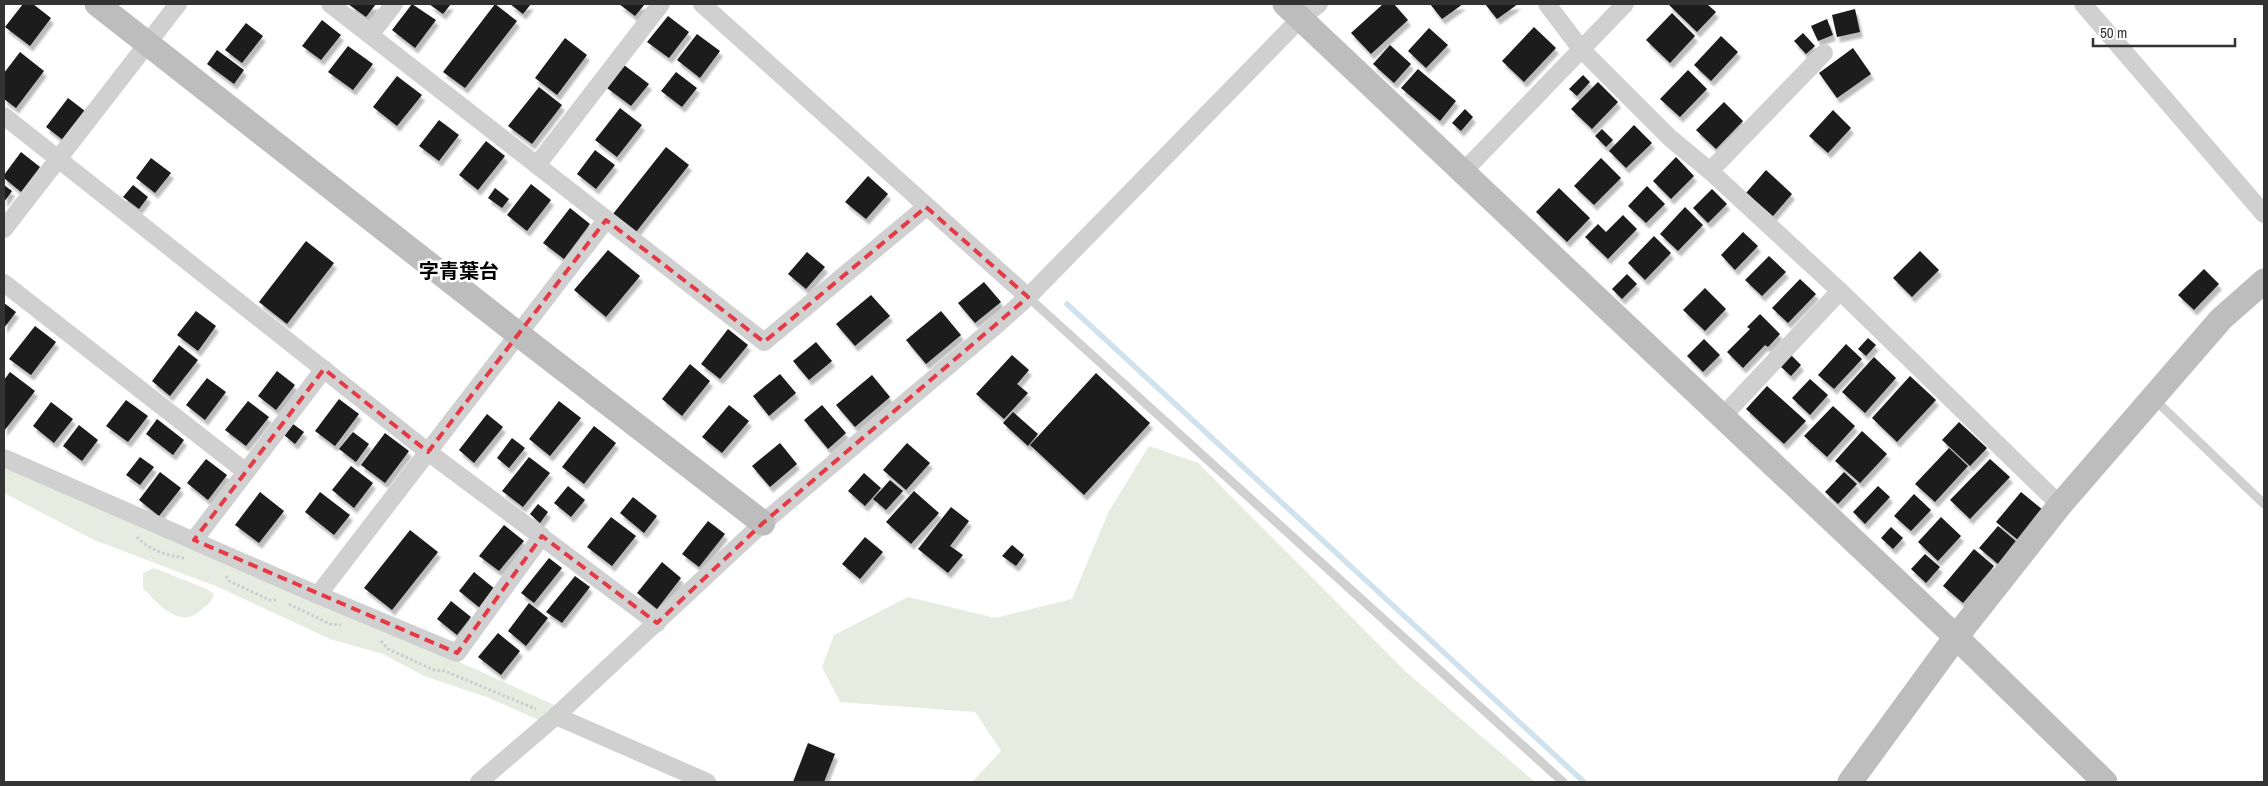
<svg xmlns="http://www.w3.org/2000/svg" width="2268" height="786" font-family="'Archivo Narrow','Noto Sans JP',sans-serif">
	<defs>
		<filter id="shadow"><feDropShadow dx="3" dy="5.5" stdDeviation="1" flood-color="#0004"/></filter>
	</defs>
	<rect width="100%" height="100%" fill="#fff"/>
	<g fill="#e6ecdf">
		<path d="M1149,446l49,17 208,209 129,110h-563l29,-31 -26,-39 -135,-10 -18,-35 12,-32 74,-38 87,21 77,-19 37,-88z"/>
		<path d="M4,466l451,194 104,47 -18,14 -52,-23 -65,-22 -41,-22 -53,-15 -112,-52 -124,-47 -90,-47z"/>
		<path d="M154,568l53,21 7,5c-2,8 -6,10 -12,15 -21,22 -44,-5 -59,-21v-15z"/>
	</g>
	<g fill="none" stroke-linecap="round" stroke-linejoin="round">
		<path stroke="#cfe2ee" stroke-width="5.5" d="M1067,304l517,478"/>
	</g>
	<g fill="#1a1a1a" filter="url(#shadow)">
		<path d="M23,4h10l18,14 -21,28 -25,-19z"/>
		<path d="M348,4h28l-10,13z"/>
		<path d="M412,4l24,16 -21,28 -23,-18z"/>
		<path d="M429,4h22l-8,10z"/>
		<path d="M495,4l22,17 -52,67 -22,-16z"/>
		<path d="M510,4h21l-8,10z"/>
		<path d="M619,4h26l-10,12z"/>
		<path d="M1383,4h11l14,16 -37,34 -20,-21z"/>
		<path d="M1430,4h33l-21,15z"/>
		<path d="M1485,4h33l-21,15z"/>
		<path d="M1668,4h39l9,8 -19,20z"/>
		<path d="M1855,9l5,23 -23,5 -5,-22z"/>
		<path d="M1672,13l23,23 -25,27 -24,-23z"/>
		<path d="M668,16l21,16 -20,26 -22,-16z"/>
		<path d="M1827,19l6,16 -15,6 -7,-15z"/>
		<path d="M322,20l19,15 -20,25 -19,-14z"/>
		<path d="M246,23l17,13 -21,27 -17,-13z"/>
		<path d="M1534,27l22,21 -32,34 -22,-21z"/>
		<path d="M1429,28l19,17 -22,23 -18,-17z"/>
		<path d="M1803,33l12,13 -9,8 -12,-13z"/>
		<path d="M697,34l23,17 -20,27 -23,-18z"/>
		<path d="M1721,36l17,16 -27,29 -17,-16z"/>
		<path d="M565,38l22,17 -30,40 -22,-17z"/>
		<path d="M1390,45l21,19 -17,19 -21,-19z"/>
		<path d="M348,46l25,18 -20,26 -25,-18z"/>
		<path d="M1853,48l18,26 -34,24 -18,-25z"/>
		<path d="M217,50l27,20 -10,14 -27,-20z"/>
		<path d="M20,52l24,19 -28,37 -12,-9v-26z"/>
		<path d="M624,65l25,19 -18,22 -24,-18z"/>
		<path d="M1418,69l38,32 -16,20 -39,-33z"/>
		<path d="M1688,70l19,19 -27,28 -20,-18z"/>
		<path d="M676,72l21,16 -15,19 -21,-16z"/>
		<path d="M1583,75l7,7 -13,14 -8,-7z"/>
		<path d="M397,76l25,19 -25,31 -24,-19z"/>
		<path d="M1598,82l20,20 -26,27 -21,-20z"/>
		<path d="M539,87l23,18 -30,39 -24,-18z"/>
		<path d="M68,98l17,13 -22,29 -17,-13z"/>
		<path d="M1724,102l19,19 -27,28 -20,-19z"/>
		<path d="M620,108l22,17 -25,32 -22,-17z"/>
		<path d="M1465,109l8,8 -12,14 -9,-8z"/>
		<path d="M1833,110l18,18 -23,25 -19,-17z"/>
		<path d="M439,120l20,15 -20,26 -20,-15z"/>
		<path d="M1634,125l18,18 -26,25 -17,-17z"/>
		<path d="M1602,129l11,11 -7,7 -11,-11z"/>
		<path d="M486,141l19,15 -27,34 -19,-15z"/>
		<path d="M666,147l23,18 -53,67 -23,-18z"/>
		<path d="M595,150l20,15 -19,24 -19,-15z"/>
		<path d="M21,152l19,15 -19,25 -17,-14v-3z"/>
		<path d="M1676,157l18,19 -23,23 -18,-18z"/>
		<path d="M151,158l20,15 -16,20 -19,-15z"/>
		<path d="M1601,158l20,20 -27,27 -20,-19z"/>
		<path d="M1766,170l26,24 -19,22 -27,-23z"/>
		<path d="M868,176l20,18 -22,25 -21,-17z"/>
		<path d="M531,184l20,16 -24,31 -20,-16z"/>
		<path d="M4,185l8,6 -8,11z"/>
		<path d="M133,185l15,12 -9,12 -16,-12z"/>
		<path d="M1647,186l18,18 -19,19 -18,-17z"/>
		<path d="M495,188l14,11 -7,9 -14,-10z"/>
		<path d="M1559,188l31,30 -23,24 -31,-30z"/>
		<path d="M1712,189l15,15 -19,19 -15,-15z"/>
		<path d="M1685,207l18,18 -25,26 -18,-17z"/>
		<path d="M570,208l20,16 -26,35 -21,-16z"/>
		<path d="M1623,215l14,14 -29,30 -23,-22 13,-13 8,8z"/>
		<path d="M1743,232l15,14 -23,24 -14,-15z"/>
		<path d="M1654,236l17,17 -26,27 -17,-17z"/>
		<path d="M306,241l28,22 -47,61 -28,-22z"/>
		<path d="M608,250l32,26 -34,41 -32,-27z"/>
		<path d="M1920,251l19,19 -27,27 -19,-19z"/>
		<path d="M807,252l18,15 -19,22 -18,-15z"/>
		<path d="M1769,256l17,16 -24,24 -17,-16z"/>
		<path d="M2204,269l15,15 -25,26 -16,-15z"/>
		<path d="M1627,274l10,10 -15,15 -10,-10z"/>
		<path d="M1800,279l16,15 -28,29 -16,-15z"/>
		<path d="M984,282l17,20 -26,21 -17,-20z"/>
		<path d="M1705,288l21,21 -21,22 -22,-21z"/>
		<path d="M871,295l19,21 -35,30 -19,-22z"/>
		<path d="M4,303l12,9 -12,16z"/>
		<path d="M196,311l20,15 -18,25 -21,-16z"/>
		<path d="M941,311l20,24 -35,29 -20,-24z"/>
		<path d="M1760,314l20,20 -12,13 -3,-2 -22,23 -16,-16 23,-23 -3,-2z"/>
		<path d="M35,326l21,16 -25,33 -22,-16z"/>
		<path d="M728,329l20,16 -28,34 -19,-15z"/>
		<path d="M1868,338l8,7 -10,11 -8,-7z"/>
		<path d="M1704,339l16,16 -17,17 -16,-16z"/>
		<path d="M816,342l16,19 -23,19 -16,-19z"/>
		<path d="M1846,344l16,15 -28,30 -16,-14z"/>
		<path d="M179,345l19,15 -28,36 -18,-15z"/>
		<path d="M1012,355l17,15 -12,14 11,9 -24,26 -28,-25z"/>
		<path d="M1791,355l10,10 -10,11 -10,-9z"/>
		<path d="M1874,357l22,21 -31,35 -23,-21z"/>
		<path d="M690,364l20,17 -28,35 -20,-17z"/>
		<path d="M277,371l18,14 -19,25 -18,-14z"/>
		<path d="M10,372l25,19 -31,40v-51z"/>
		<path d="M1096,373l54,50 -66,72 -54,-50z"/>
		<path d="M780,374l16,19 -27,23 -16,-20z"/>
		<path d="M872,375l18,22 -35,30 -19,-22z"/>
		<path d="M1910,376l26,24 -39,42 -25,-24z"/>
		<path d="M207,378l19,14 -21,28 -19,-15z"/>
		<path d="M1810,379l18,16 -18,20 -18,-17z"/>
		<path d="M1767,386l39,35 -22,23 -38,-35z"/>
		<path d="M339,399l20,15 -24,32 -20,-15z"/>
		<path d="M126,400l22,16 -20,26 -22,-16z"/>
		<path d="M248,401l21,16 -23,29 -21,-16z"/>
		<path d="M559,401l22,17 -31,38 -21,-17z"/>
		<path d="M51,402l22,17 -19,24 -21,-17z"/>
		<path d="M729,405l20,16 -27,32 -20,-16z"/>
		<path d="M822,405l24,28 -18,16 -24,-29z"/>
		<path d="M1833,406l22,20 -28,31 -23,-21z"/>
		<path d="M1013,412l25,22 -10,12 -25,-23z"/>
		<path d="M487,414l16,13 -29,36 -15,-13z"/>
		<path d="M157,419l27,21 -11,15 -27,-21z"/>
		<path d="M1959,422l28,26 -17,18 -28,-26z"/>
		<path d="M293,424l11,8 -9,12 -11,-9z"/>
		<path d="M79,425l19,15 -16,21 -19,-15z"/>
		<path d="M594,426l22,17 -32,41 -22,-17z"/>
		<path d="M1862,431l25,23 -27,29 -25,-22z"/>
		<path d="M353,432l16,12 -13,18 -17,-13z"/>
		<path d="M385,433l24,18 -24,32 -24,-18z"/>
		<path d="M512,438l13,10 -16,20 -12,-10z"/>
		<path d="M780,443l17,21 -27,23 -18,-21z"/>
		<path d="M907,443l23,20 -24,27 -23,-20z"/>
		<path d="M1949,448l19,18 -33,36 -20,-18z"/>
		<path d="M140,457l14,10 -14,18 -14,-10z"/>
		<path d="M529,457l21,16 -27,34 -21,-16z"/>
		<path d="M206,459l21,16 -19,25 -21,-17z"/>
		<path d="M1990,459l20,18 -40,42 -20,-19z"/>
		<path d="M351,466l22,17 -19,25 -22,-18z"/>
		<path d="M160,472l21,16 -22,28 -20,-16z"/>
		<path d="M1844,472l13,12 -19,20 -13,-12z"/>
		<path d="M864,473l17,15 -16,18 -17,-15z"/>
		<path d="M890,480l13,11 -17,19 -13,-11z"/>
		<path d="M568,486l17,14 -14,17 -17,-14z"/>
		<path d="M1878,486l12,11 -25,27 -12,-12z"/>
		<path d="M914,491l25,22 -28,31 -25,-22z"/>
		<path d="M260,492l24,19 -25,32 -24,-18z"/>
		<path d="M320,492l30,23 -16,20 -29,-23z"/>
		<path d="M2021,492l22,18 -25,30 -22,-18z"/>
		<path d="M1914,494l17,16 -20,21 -17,-15z"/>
		<path d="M633,497l24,19 -13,17 -24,-20z"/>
		<path d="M538,504l10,8 -8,11 -10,-9z"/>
		<path d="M951,507l18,14 -19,25 13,9 -15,18 -30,-24z"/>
		<path d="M611,517l25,19 -24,30 -25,-19z"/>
		<path d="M1941,517l20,19 -23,25 -20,-19z"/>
		<path d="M708,521l17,13 -26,33 -17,-13z"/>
		<path d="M504,525l20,16 -25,30 -20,-15z"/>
		<path d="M1998,526l19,16 -19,22 -19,-16z"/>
		<path d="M1891,527l12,11 -10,11 -12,-11z"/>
		<path d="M410,530l28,22 -46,58 -28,-22z"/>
		<path d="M865,537l18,15 -23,27 -18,-15z"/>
		<path d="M1012,545l12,10 -8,11 -14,-10z"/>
		<path d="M1974,549l20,17 -31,37 -20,-17z"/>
		<path d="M1925,554l15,13 -14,16 -15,-14z"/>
		<path d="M549,558l13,10 -28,35 -13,-10z"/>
		<path d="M662,562l19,16 -24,31 -20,-16z"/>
		<path d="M474,572l21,17 -15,19 -21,-17z"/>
		<path d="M575,576l15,11 -28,36 -16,-11z"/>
		<path d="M451,601l20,16 -14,18 -20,-16z"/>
		<path d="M529,603l19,15 -22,28 -18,-15z"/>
		<path d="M498,633l22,18 -19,24 -23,-18z"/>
		<path d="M808,743l27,11 -11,28h-31z"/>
	</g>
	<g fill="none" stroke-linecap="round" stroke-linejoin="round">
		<g stroke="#cdcdcd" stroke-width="3" stroke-dasharray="2.5 2.5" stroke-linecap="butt">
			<path d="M137,537c12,13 31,19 47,21"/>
			<path d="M226,576l3,5 43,20 6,-2"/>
			<path d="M289,604l41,20 11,1"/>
			<path d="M381,641l7,8 48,22 6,-1 94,39"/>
		</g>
		<g stroke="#d0d0d0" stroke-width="9">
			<path d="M1028,297l535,485"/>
			<path d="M2154,399l110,105"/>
		</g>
		<g stroke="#d0d0d0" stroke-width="18">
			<path d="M330,4l434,338 162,-135"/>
			<path d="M702,4l326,293"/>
			<path d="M1547,4l34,45 89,89 40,33 130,120 220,214"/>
			<path d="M2083,4l181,210"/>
			<path d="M370,35l24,-31"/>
			<path d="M4,116l424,336 229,171"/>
			<path d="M537,165l124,-161"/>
			<path d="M1710,171l114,-118"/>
			<path d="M1462,173l163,-169"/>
			<path d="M4,229l174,-225"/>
			<path d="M4,283l242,189 78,-103"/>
			<path d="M1723,416l117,-125"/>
			<path d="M4,458l314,137 139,58 85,-117"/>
			<path d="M194,540l52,-68"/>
			<path d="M318,595l288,-375"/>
			<path d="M556,716l151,66"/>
			<path d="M479,782l77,-66 207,-193 229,-194 36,-32 272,-278 19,-15"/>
		</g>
		<g stroke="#bdbdbd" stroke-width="25">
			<path d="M97,4l421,330 245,189"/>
			<path d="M1285,4l671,633 149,145"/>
			<path d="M1850,782l106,-145 104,-132 161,-186 43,-38"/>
		</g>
	</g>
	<path fill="none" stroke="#e63946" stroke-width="4" stroke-dasharray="10 6" stroke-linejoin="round" d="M926,207l102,90 -265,226 -106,100 -115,-87 -85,117 -263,-113 130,-171 104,83 178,-232 158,122z"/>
	<g text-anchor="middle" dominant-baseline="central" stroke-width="5" stroke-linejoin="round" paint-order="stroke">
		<g font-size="20" font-weight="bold" fill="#000" stroke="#fff">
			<text x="459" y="270">字青葉台</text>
		</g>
	</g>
	<rect width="2268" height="786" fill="none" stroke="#333333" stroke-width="10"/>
	<path d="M2093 38v8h142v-8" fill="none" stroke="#333333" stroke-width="2.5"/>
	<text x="2100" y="38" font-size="15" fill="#333333" stroke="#ffffff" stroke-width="4" paint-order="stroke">50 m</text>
</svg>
